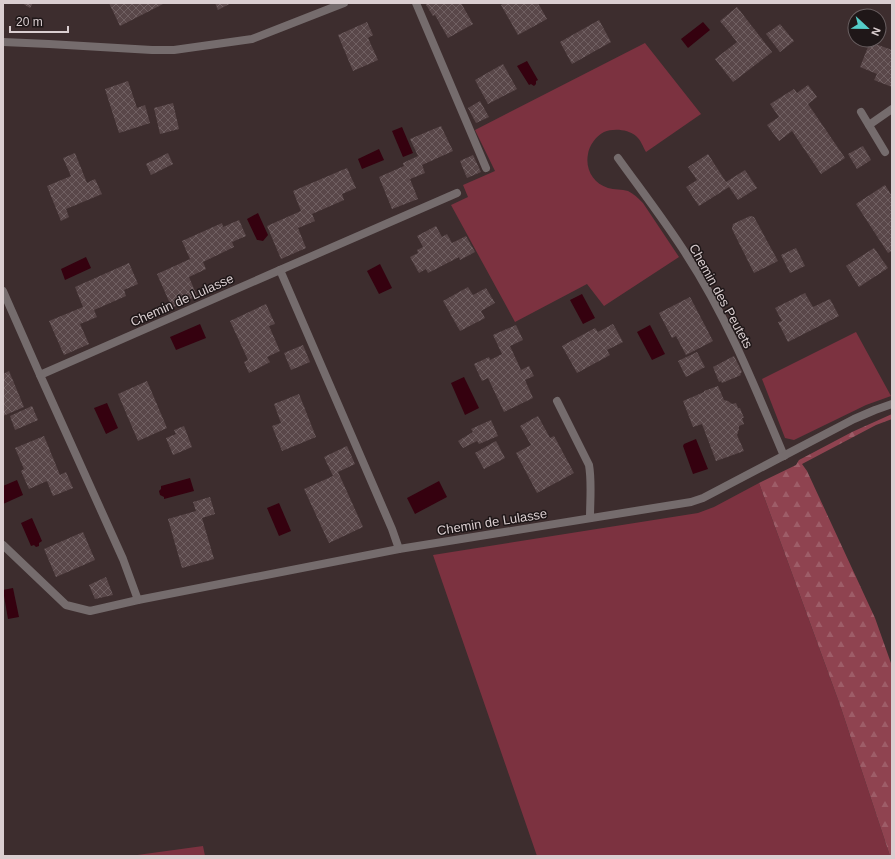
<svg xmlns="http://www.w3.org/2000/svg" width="895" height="859" font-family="Helvetica,sans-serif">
	<defs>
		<pattern id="forest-firs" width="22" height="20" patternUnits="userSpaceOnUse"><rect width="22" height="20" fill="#8f4350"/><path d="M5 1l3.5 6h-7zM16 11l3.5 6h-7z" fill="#9e5d68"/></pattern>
		<pattern id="building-cross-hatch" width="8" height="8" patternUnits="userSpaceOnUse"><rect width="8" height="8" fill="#594749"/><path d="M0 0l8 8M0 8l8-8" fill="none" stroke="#706062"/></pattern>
	</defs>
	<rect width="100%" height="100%" fill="#3d2d2e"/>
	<g fill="#7c3240">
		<path d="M645,43l56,71 -55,38c-3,-5 -5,-12 -10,-16 -8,-7 -23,-8 -32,-4 -8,4 -15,14 -16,22 -3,15 5,29 20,34 6,2 14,1 20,3 6,3 10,7 15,12l36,54 -75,49 -17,-22 -72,38 -64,-117 17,-8 -5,-12 32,-14 -20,-41z"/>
		<path d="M856,332l35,64 -25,9 -72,35 -9,-2 -23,-59z"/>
		<path d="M759,483l81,222 50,151h-353l-104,-301 265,-42 16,-6z"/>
		<path d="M203,846l2,10h-75z"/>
	</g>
	<path fill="url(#forest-firs)" d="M892,414v5l-16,6 -74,39 5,7 68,147 17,48v190h-2l-50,-151 -81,-222 37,-18 3,-5 53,-28z"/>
	<g fill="#35010f">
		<path d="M703,22l7,8 -22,18 -7,-9z"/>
		<path d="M527,61l11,19 -2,1v3l-2,2 -3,-2 -2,1 -12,-19z"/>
		<path d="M402,127l11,26 -10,4 -11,-26z"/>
		<path d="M379,149l5,11 -22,9 -4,-10z"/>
		<path d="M258,213l10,22 -5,6 -5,-1h-1l-10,-21z"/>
		<path d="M86,257l5,11 -26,12 -4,-11z"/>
		<path d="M380,264l12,24 -13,6 -12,-23z"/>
		<path d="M582,294l13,24 -12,6 -13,-24z"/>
		<path d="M200,324l6,14 -30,12 -6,-13z"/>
		<path d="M650,325l15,29 -13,6 -15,-28z"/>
		<path d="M464,377l15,31 -14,7 -14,-32z"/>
		<path d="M107,403l11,25 -12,6 -12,-26z"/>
		<path d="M696,439l12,30 -15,5 -10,-28 1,-2z"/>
		<path d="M190,478l4,13 -30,8v-2l-4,-2 -1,-4 2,-2v-3z"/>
		<path d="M17,480l6,15 -20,9v-18z"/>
		<path d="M439,481l8,16 -32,17 -8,-16z"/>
		<path d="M279,503l12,28 -12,5 -12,-28z"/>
		<path d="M32,518l10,23 -3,2v3l-3,1 -2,-2 -3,1 -10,-23z"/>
		<path d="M13,588l6,29 -11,2 -5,-29z"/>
	</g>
	<g fill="url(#building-cross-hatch)">
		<path d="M22,3h11l-3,5z"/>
		<path d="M109,3h56l-45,23z"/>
		<path d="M215,3h16l-13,7z"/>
		<path d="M425,3h36l12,21 -25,14 -13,-23 -2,1z"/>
		<path d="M504,3h34l9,16 -29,16 -17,-30z"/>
		<path d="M737,7l35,45 -39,30 -18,-23 22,-17 -17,-21z"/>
		<path d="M599,20l12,22 -39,22 -12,-22z"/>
		<path d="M367,22l6,13 -5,3 10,22 -25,11 -15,-36z"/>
		<path d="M780,24l14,17 -14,11 -14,-18z"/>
		<path d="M870,42l22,8v37l-18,-7 3,-6 -17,-7z"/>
		<path d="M503,64l14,25 -29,15 -13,-24z"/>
		<path d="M128,81l9,27 8,-3 5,18 -31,10 -14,-44z"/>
		<path d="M808,85l9,12 -9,7 37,54 -24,16 -29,-43 -13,10 -12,-16 12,-8 -9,-13 24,-15 3,4z"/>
		<path d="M480,101l9,16 -13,6 -8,-15z"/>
		<path d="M173,103l6,26 -19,5 -6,-26z"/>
		<path d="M441,126l12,25 -31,14 3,8 -15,6 8,20 -26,10 -13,-32 25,-11 -1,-3 15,-7 -8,-17z"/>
		<path d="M863,146l8,14 -14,9 -9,-15z"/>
		<path d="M75,153l12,30 8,-4 7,15 -36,15 3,8 -8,4 -14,-35 24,-10 -8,-18z"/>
		<path d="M168,153l5,11 -22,11 -5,-11z"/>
		<path d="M708,154l18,28 19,-12 12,18 -19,12 -9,-13 -30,19 -13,-19 11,-7 -9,-13z"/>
		<path d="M473,155l8,17 -14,6 -7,-17z"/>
		<path d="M347,168l9,20 -14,6 2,6 -32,14 3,7 -17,7 8,20 -25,11 -14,-33 34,-15 -8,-20z"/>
		<path d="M885,185l7,11v55l-4,2 -32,-49z"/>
		<path d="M750,216l4,1 24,44 -24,12 -22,-44 1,-5z"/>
		<path d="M239,220l7,16 -14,6 2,5 -31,15 3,7 -17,8 8,19 -25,12 -15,-34 33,-15 -8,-18 40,-18 1,4z"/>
		<path d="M436,226l6,11 5,-3 5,9 14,-7 9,16 -15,8 -1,-3 -31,16 -2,-4 -7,4 -9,-16 8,-4 -1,-3 6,-3 -6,-11z"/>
		<path d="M796,248l9,18 -15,7 -9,-18z"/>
		<path d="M874,248l14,20 -29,19 -13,-21z"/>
		<path d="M129,263l9,21 -14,6 2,6 -32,14 3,7 -17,7 9,20 -25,11 -15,-34 34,-14 -8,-20z"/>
		<path d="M468,287l5,8 13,-7 9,15 -14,8 4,7 -25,13 -17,-30z"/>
		<path d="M805,293l8,14 17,-8 9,17 -51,26 -10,-20 4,-1 -7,-13z"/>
		<path d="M690,297l23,44 -27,14 -10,-19 -4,2 -13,-25z"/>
		<path d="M266,304l9,20 -6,2 11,25 -13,6 3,5 -21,11 -5,-11 4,-2 -18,-39z"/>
		<path d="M613,324l10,18 -16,8 3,5 -33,18 -15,-27 33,-18 3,4z"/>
		<path d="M516,325l7,15 -13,6 11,24 8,-4 5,10 -9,4 8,18 -29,14 -16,-34 -6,3 -8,-17 15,-7 1,3 12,-6 -9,-19z"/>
		<path d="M303,345l7,17 -19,8 -7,-17z"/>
		<path d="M697,352l8,15 -19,10 -8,-16z"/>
		<path d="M734,356l8,16 -2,2 1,1 -19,8 -1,-2 -2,1 -6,-15z"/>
		<path d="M9,371l15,36 -21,9v-42z"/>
		<path d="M147,381l20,47 -29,13 -20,-47z"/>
		<path d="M718,386l6,14 4,1 4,3 4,-1 2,5h2l4,10h-2l2,6 -5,2v3l-2,6 7,16 -28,10 -14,-37 -9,3 -10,-26 21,-9v-1z"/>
		<path d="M299,394l17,43 -34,14 -10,-25 9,-3 -7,-19z"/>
		<path d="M32,406l6,14 -23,10 -5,-14z"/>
		<path d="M538,416l12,22 4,-2 20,37 -37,20 -21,-40 15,-8 -11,-19z"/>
		<path d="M491,420l7,16 -19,8 -2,-3 -14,7 -5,-7 15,-9 -2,-3z"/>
		<path d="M184,426l8,21 -19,8 -7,-17 10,-4 -2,-4z"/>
		<path d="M44,436l16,39 6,-3 7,16 -20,8 -6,-15 -18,8 -8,-18 3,-2 -9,-21z"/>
		<path d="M496,441l9,17 -21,11 -9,-16z"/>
		<path d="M347,446l8,18 -17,8 25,55 -34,16 -25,-54 29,-13 -9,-19z"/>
		<path d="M210,497l5,17 -13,4 12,41 -32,9 -14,-49 28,-8 -3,-9z"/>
		<path d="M83,532l12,28 -39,17 -12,-28z"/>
		<path d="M106,577l7,18 -18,4 -6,-14z"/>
	</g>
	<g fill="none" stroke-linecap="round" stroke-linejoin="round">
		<path stroke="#756c6d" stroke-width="8" d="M416,3l70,165"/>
		<g stroke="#756c6d" stroke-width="8">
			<path d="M3,42l46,2 103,6h22l78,-11 92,-36"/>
			<path d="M861,112l24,40"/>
			<path d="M869,125l23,-16"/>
			<path d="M618,158c23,32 47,63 68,96 41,63 69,133 98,202"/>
			<path d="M280,270l177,-77"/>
			<path d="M3,291l37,84"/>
			<path d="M557,401l32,64c3,17 1,35 1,53"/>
			<path d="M3,545l63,60 24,6 48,-11 261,-51 292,-47 12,-4 151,-79 21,-9 17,-6"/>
			<path d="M138,600l-15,-41 -83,-184 240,-105 112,259 7,20"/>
		</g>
	</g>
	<g text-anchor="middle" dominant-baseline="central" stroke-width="3" stroke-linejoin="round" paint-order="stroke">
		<g font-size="13" fill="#daced0" stroke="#1f1718">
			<text transform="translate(721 296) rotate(61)">Chemin des Peutets</text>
			<text transform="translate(182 300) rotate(-24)">Chemin de Lulasse</text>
			<text transform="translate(492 522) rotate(-9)">Chemin de Lulasse</text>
		</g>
	</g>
	<rect width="895" height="859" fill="none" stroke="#daced0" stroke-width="8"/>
	<g transform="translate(867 28) rotate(112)"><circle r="19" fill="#1f1718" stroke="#6a6062"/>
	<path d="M0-3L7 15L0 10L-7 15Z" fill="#54cdc8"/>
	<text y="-6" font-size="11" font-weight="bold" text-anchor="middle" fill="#daced0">N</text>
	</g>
	<path d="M10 26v6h58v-6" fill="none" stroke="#daced0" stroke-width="2"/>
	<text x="16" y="26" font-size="12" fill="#daced0" stroke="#1f1718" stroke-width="3" paint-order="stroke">20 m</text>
</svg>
